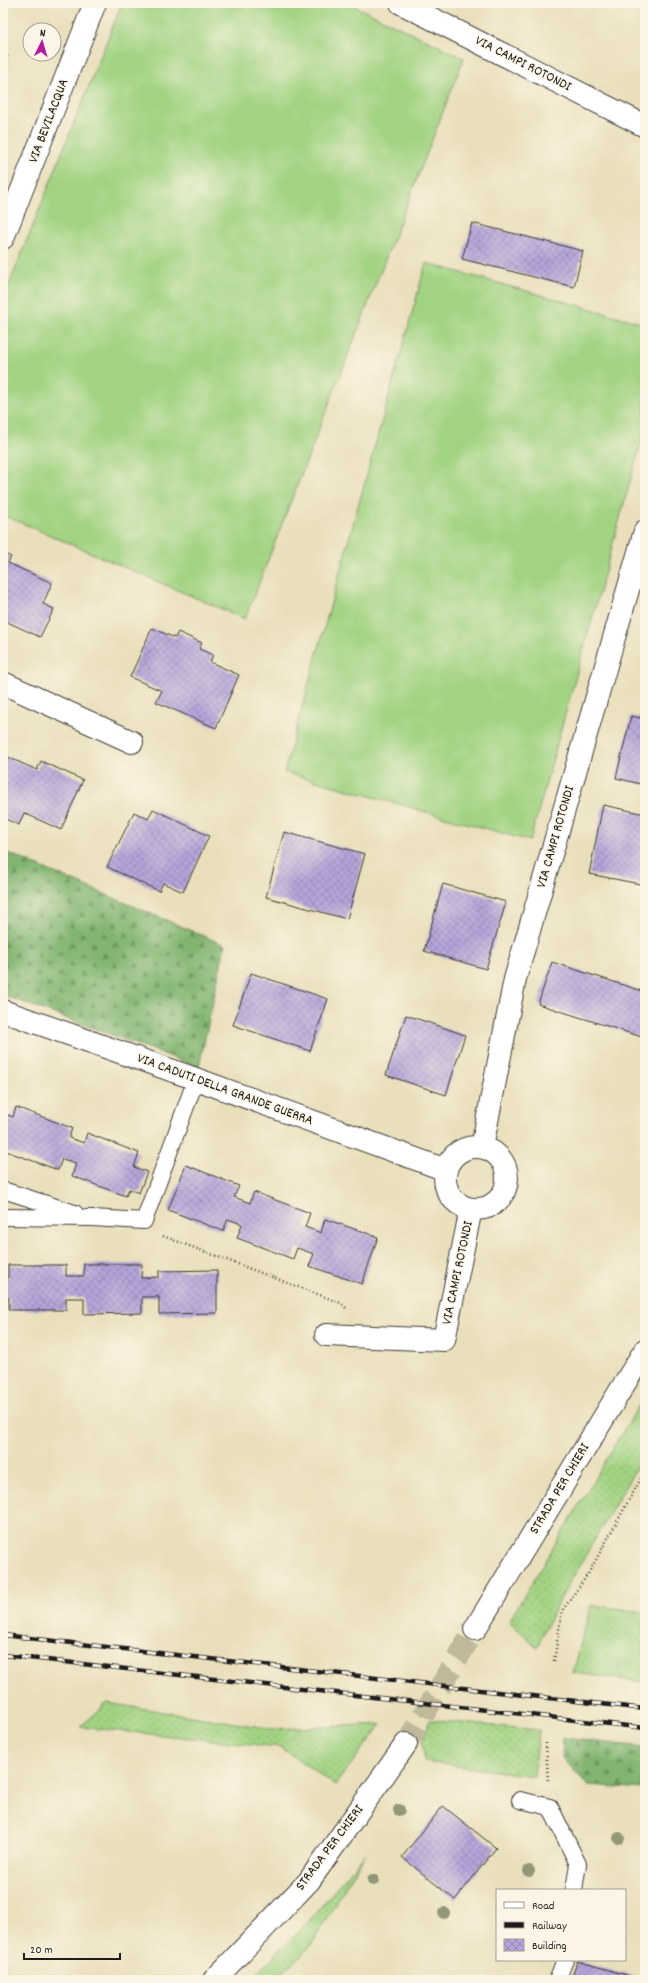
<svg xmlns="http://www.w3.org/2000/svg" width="648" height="1983" font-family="Dekko,sans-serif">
	<defs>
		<pattern id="grass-dots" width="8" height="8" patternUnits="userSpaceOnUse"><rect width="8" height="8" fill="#a2d382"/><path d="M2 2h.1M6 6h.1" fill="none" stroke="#8bb570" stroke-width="1.8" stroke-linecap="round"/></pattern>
		<pattern id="forest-firs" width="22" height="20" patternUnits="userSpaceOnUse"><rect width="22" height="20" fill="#81b570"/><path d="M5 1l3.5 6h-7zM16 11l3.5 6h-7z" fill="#69925b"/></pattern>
		<pattern id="building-cross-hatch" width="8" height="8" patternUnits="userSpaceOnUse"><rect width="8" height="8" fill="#b5a4da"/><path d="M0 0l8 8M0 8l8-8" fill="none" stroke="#9285b0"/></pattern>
	</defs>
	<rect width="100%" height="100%" fill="#fcf5e5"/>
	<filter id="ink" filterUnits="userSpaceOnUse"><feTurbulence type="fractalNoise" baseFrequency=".025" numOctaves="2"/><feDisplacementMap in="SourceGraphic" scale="8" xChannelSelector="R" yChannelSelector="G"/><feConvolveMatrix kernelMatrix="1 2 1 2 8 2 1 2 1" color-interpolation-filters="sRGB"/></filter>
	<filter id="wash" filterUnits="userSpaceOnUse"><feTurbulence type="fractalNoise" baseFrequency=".012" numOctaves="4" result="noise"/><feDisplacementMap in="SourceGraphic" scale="16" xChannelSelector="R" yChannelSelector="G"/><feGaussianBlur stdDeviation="0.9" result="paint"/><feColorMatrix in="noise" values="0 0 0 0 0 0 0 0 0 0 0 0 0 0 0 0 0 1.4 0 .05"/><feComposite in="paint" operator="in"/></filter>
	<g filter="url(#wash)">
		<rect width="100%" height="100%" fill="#e9dfbb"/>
		<g fill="url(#grass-dots)" stroke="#5f784f">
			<path d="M645,1395v58l-90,155 -18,39 -28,-26z"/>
			<path d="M591,1605l54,7v70l-72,-9z"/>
			<path d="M107,1703l167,26 108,-5 -47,61 -55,-38 -200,-20z"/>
			<path d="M430,1720l109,10 -5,46 -109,-14 -3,-20z"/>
			<path d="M365,1854l-55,93 -35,33h-25l58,-58z"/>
		</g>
		<g fill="url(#forest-firs)" stroke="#4e6846">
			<path d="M3,851l222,94 -26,122 -196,-72z"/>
			<path d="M563,1738l82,9v42l-57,-4 -26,-27z"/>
		</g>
		<g fill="#a2d382" stroke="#5f784f">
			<path d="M122,3h226l116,55 -219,561 -242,-104v-215z"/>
			<path d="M426,263l219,61v104l-115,413 -246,-69z"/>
		</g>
		<g id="blocks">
			<g fill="url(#building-cross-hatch)">
				<path d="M3,53l5,3 -5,6z"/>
				<path d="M472,223l111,28 -9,36 -112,-28z"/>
				<path d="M3,553l8,4 -3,6 44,20 -9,21 11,5 -14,28 -37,-17z"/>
				<path d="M152,628l23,10 3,-6 24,11 -3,6 14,6 -3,7 29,13 -23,53 -60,-26 6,-11 -32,-14z"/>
				<path d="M631,716l14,3v66l-29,-7z"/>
				<path d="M3,755l34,15 4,-9 42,19 -22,50 -37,-17 -5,12 -16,-7z"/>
				<path d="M603,805l42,9v71l-56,-11z"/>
				<path d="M153,809l56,27 -26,56 -20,-9 -4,8 -52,-24 27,-55 14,7z"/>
				<path d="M284,832l81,22 -18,65 -81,-22z"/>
				<path d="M443,884l63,18 -20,67 -62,-18z"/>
				<path d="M552,962l93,30v46l-107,-34z"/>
				<path d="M251,973l77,26 -18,52 -77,-26z"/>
				<path d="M406,1015l59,20 -19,60 -60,-20z"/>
				<path d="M16,1107l56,21 -3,10 15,5 3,-10 52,20 -5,14 13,5 -8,21 -10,-4 -3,7 -54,-20 4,-13 -14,-4 -4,11 -55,-20 3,-14 -3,-1v-22l10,4z"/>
				<path d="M186,1165l53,21 -5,11 16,6 4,-11 56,21 -5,14 16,6 4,-14 53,18 -16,47 -53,-18 5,-12 -17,-6 -4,11 -56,-21 5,-14 -14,-5 -5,12 -55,-21z"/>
				<path d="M84,1264h58l-1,14 18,-1v-6l58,-1v43l-58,1v-17h-17v16l-58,1v-16h-18v12h-57v-12h-6v-20h5v-13h58v11h18z"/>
				<path d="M443,1806l53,42 -41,52 -53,-43z"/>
				<path d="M577,1961l57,16 -1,3h-62z"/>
			</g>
		</g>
	</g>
	<g filter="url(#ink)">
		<use href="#blocks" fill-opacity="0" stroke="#3b3934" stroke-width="1"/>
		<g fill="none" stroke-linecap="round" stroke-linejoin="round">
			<path stroke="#c0b89b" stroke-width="22" stroke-dasharray="22 11" stroke-linecap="butt" d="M406,1744l69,-115"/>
			<g stroke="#3b3934" stroke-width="18">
				<g id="lane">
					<path d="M3,1190l72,23"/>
					<path d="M3,1217l89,1 52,3 52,-142"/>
					<path d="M520,1800l30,7 28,57 -4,26"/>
					<path d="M557,1980l8,-20"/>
				</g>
			</g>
			<g stroke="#3b3934" stroke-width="24">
				<g id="street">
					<path d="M401,3l244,123"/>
					<path d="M3,238l92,-235"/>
					<path d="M3,683l129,59"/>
					<path d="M3,1011l193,68 250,91"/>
					<circle cx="476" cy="1178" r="31"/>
					<path d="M482,1147l33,-168 130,-448"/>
					<path d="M326,1335l118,5 27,-131"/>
				</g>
			</g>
			<g stroke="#3b3934" stroke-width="24">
				<g id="secondary">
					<path d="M475,1629l170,-279"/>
					<path d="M214,1980l95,-99 97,-137"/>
				</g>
			</g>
			<g stroke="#3b3934" stroke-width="2.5" stroke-dasharray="1 3" stroke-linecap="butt">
				<path d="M163,1236l178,67 5,5"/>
				<path d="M554,1661l8,-50 26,-37 57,-103"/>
				<path d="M546,1743l2,38"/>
			</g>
			<use href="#lane" stroke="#fff" stroke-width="16"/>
			<use href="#street" stroke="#fff" stroke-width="22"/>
			<use href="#secondary" stroke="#fff" stroke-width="22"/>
			<g stroke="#1c1c1c" stroke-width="4.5">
				<g id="rail">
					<path d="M3,1635l642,74"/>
					<path d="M3,1655l642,73"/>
				</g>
			</g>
			<use href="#rail" stroke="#fcf5e5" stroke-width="3" stroke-dasharray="9" stroke-linecap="butt"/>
		</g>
		<g fill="#929777">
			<circle cx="399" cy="1810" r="6"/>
			<circle cx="619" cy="1838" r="6"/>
			<circle cx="529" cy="1871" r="6"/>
			<circle cx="373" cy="1880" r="6"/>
			<circle cx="444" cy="1913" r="6"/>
		</g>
	</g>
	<g text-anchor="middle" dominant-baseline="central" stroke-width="3" stroke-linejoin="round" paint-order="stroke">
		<g font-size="14" fill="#1c1c1c" stroke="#fcf5e5">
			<text transform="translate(523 64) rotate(27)">VIA CAMPI ROTONDI</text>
			<text transform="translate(49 121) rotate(-69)">VIA BEVILACQUA</text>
			<text transform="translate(556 837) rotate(-74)">VIA CAMPI ROTONDI</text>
			<text transform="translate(225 1090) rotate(20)">VIA CADUTI DELLA GRANDE GUERRA</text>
			<text transform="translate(458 1273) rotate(-78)">VIA CAMPI ROTONDI</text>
			<text transform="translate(560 1489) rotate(-59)">STRADA PER CHIERI</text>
			<text transform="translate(330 1848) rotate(-53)">STRADA PER CHIERI</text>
		</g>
	</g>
	<rect width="648" height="1983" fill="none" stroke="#fcf5e5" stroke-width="16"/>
	<rect x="496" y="1889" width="130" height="72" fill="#fcf5e5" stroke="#a29e95"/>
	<rect x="504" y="1902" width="20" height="6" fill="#ffffff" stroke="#a29e95"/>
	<text x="532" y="1909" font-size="12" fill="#1c1c1c">Road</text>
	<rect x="504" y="1922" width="20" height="6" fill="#1c1c1c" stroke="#a29e95"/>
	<text x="532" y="1929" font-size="12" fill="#1c1c1c">Railway</text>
	<rect x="504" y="1939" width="20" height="12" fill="url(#building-cross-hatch)" stroke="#a29e95"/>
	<text x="532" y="1949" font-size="12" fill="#1c1c1c">Building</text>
	<g transform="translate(42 42) rotate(5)"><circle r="19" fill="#fcf5e5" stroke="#a29e95"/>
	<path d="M0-3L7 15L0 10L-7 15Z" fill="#b5179e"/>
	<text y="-6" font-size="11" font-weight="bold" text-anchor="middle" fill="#1c1c1c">N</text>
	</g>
	<path d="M24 1953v6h96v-6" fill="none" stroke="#1c1c1c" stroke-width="2"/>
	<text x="30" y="1953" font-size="12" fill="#1c1c1c" stroke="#fcf5e5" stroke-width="3" paint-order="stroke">20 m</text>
</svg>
